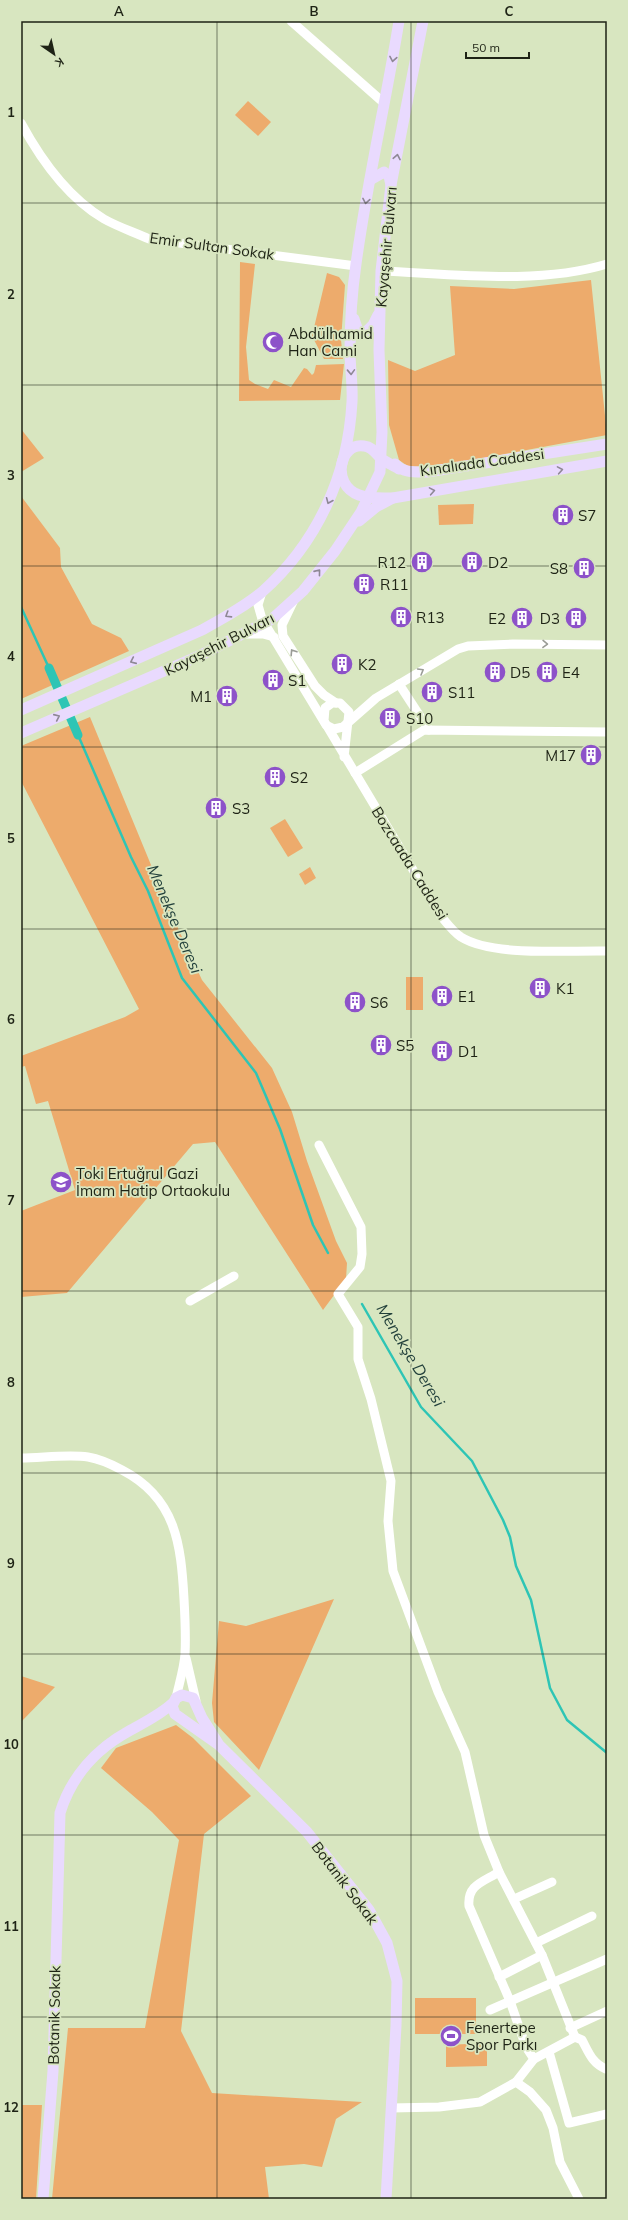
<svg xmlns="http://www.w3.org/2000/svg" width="628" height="2220" font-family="Mulish,sans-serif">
	<rect width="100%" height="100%" fill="#d8e6c0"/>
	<g fill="#edab6c">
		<path d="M248,101l23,21 -13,14 -23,-21z"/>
		<path d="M240,262l15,2 -9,83 3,33 6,4 13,5 6,-9 17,7 13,-19 3,1 5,6 2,-2 2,-8 28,-1 -4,36 -101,1z"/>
		<path d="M327,273l12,4 6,8 -4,55 2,19h-19l-12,-23z"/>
		<path d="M591,280l16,155 -150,28 -48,4 -10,-7 -10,-35 -1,-65 27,11 40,-16 -5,-69 64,3z"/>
		<path d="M21,429l23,29 -23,14z"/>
		<path d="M21,496l39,52 1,19 31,57 29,14 8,13 -108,48z"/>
		<path d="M474,504l-1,20 -34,1 -1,-20z"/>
		<path d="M90,717l80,194 32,69 70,88 20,44 15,49 29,80 11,22 -1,16 -23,31 -108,-168 -22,2 -126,149 -46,4v-86l54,-21 -27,-89 -12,3 -11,-38 -4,1v-11l104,-39 14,-8 -118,-228v-35z"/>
		<path d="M285,819l18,29 -15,9 -18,-29z"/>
		<path d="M310,867l6,11 -11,7 -6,-11z"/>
		<rect x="406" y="977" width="17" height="33"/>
		<path d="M334,1599l-75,171 -45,-48 -2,-19 7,-82 27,5z"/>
		<path d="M21,1676l34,11 -34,35z"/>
		<path d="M176,1725l17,13 58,58 -47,38 -23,197 31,62 150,9 -26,17 -14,48 -18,-3 -39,3 4,32h-217l16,-171h77l34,-188 -27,-28 -51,-44 15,-20z"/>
		<rect x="415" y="1998" width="61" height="36"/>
		<path d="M487,2043v23l-41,1v-22z"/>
		<path d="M21,2105h21l-6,94h-15z"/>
	</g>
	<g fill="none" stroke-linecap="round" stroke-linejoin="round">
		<g stroke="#2ec5b5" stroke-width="2.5">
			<path d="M21,607l28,61"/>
			<path d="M78,735l53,122 17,34 34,87 74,95 24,56 33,96 15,28"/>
			<path d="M362,1304l59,103 51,54 31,59 7,17 6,29 15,34 19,88 17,32 40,33"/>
		</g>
		<path stroke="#2ec5b5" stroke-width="9" d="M49,668l29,67"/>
		<g stroke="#fff" stroke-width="9">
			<path d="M291,21l93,82"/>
			<path d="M21,123c20,37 46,74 83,96 14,8 30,13 45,20l207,27"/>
			<path d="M381,271c72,3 157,14 226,-7"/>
			<path d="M262,592l-4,13 4,14 64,106 8,4 9,-2 33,-29 82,-49 10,-3 45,-2 94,1"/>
			<path d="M293,602l-11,23 1,11 32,50 9,9 12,8"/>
			<path d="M245,634h18l11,3"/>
			<path d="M399,684l30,46"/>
			<path d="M344,757l5,-45 -9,-9h-8l-7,5 -1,13 116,194c7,8 12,16 21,22 32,20 107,13 146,14"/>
			<path d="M355,773l69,-43 183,2"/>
			<path d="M319,1145l42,82 1,27 -2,13 -22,27 20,33v32l13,40 20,82 -3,40 5,50 45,121 27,60 19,83 15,37 43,83 33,82"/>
			<path d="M190,1301l44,-25"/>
			<path d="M21,1458c20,0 47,-4 67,-1 12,2 23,7 34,13 54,28 59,74 62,129 1,18 2,37 1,55 -1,15 -6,30 -9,44"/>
			<path d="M186,1658l10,43"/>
			<path d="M499,1872c-16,10 -32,13 -30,34l41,95 16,46 8,12"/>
			<path d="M514,1899l38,-17"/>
			<path d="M536,1943l56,-27"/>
			<path d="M499,1977l43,-22"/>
			<path d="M490,2010l117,-51"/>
			<path d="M570,2028l37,-17"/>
			<path d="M549,2052l20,71 38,-9"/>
			<path d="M516,2082l18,-23 41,-22 7,3c7,13 10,23 24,29"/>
			<path d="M391,2108l48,-1 41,-5 36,-20 14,10 16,18 7,18 7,34 19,37"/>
		</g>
		<g stroke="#e9dafe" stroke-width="11">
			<path d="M370,180l14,-8 5,4 2,9"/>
			<path d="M354,319l4,12 8,1 7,-7 5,-10"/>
			<path d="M395,464c8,9 20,8 32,8l180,-28"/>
			<path d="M399,469c-5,-3 -11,-6 -16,-9 -7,-5 -9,-13 -19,-14 -24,-4 -34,38 -5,49 11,4 24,3 34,3l214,-37"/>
			<path d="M359,521l17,-14 17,-9"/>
			<path d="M21,710l181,-80c20,-11 42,-23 60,-38 55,-49 86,-116 90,-190 1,-17 -2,-34 -2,-51 0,-29 2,-59 6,-87 11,-82 30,-162 43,-243"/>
			<path d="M21,733l180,-78 71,-36 31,-28 32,-40 26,-39 19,-40 2,-40 -3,-82 2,-79 10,-86 32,-164"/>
			<path d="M219,1745l-17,-27 -9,-20 -11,-3 -6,3 -4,8 3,8 44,31 88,87 62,78 18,33 10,38 -1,45 -10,173"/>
			<path d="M43,2199l10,-128 7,-258c11,-36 36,-64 69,-82 16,-9 31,-16 44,-28"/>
		</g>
	</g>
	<defs><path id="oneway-chevron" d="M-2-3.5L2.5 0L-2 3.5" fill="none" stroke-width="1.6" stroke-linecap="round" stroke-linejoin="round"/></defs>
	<g stroke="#8e8895">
		<use href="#oneway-chevron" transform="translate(393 59) rotate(100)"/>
		<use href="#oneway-chevron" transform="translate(397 157) rotate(-79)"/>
		<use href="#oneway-chevron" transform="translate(366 201) rotate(100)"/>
		<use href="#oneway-chevron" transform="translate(351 372) rotate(88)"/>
		<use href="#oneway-chevron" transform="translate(560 470) rotate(-10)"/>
		<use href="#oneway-chevron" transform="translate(432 491) rotate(-10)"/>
		<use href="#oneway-chevron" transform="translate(329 501) rotate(113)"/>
		<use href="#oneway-chevron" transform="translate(318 572) rotate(-51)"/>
		<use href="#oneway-chevron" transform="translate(228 615) rotate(148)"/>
		<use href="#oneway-chevron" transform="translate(133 661) rotate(156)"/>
		<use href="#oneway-chevron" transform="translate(57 717) rotate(-24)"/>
	</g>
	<g stroke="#9a9c96">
		<use href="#oneway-chevron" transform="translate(545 644) rotate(1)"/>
		<use href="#oneway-chevron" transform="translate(293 652) rotate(-123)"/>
		<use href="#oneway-chevron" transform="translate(421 671) rotate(-30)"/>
	</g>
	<path fill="none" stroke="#1e2315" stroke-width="1" stroke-opacity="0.55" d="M217,21v2178M411,21v2178M21,203h586M21,385h586M21,566h586M21,747h586M21,929h586M21,1110h586M21,1291h586M21,1473h586M21,1654h586M21,1835h586M21,2017h586"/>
	<defs>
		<g id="mosque-disc" transform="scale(1.15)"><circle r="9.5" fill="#8d52c9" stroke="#d8e6c0"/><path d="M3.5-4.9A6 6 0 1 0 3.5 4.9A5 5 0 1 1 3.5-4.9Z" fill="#fff"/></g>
		<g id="building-disc" transform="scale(1.15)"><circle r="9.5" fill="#8d52c9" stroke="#d8e6c0"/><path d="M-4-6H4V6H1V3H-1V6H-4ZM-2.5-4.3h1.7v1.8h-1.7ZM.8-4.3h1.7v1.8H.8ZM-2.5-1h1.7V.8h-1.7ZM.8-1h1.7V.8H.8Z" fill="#fff"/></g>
		<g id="school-disc" transform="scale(1.15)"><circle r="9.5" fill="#8d52c9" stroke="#d8e6c0"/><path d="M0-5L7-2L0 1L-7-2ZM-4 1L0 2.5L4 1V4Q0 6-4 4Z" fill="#fff"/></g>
		<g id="stadium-disc" transform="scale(1.15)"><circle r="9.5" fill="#8d52c9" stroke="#d8e6c0"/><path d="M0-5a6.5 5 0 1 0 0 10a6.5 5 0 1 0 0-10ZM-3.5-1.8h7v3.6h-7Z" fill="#fff"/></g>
	</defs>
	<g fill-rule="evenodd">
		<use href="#mosque-disc" x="273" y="342"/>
		<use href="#building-disc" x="563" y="515"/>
		<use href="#building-disc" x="422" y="562"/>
		<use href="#building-disc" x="472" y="562"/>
		<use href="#building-disc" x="584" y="568"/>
		<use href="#building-disc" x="364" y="584"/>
		<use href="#building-disc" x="401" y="617"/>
		<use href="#building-disc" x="522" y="618"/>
		<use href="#building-disc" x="576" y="618"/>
		<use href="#building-disc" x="342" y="664"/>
		<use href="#building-disc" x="495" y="672"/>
		<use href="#building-disc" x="547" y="672"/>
		<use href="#building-disc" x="273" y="680"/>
		<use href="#building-disc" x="432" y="692"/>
		<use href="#building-disc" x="227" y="696"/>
		<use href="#building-disc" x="390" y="718"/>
		<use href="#building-disc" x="591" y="755"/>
		<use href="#building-disc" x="275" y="777"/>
		<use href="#building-disc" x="216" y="808"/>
		<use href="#building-disc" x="540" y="988"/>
		<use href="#building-disc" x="442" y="996"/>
		<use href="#building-disc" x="355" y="1002"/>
		<use href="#building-disc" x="381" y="1045"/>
		<use href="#building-disc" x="442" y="1051"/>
		<use href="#school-disc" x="61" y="1182"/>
		<use href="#stadium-disc" x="451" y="2036"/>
	</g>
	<g text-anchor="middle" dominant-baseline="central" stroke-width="3.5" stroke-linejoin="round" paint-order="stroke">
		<g font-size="15" fill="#1e2315" stroke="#d8e6c0">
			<text transform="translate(212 246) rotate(8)">Emir Sultan Sokak</text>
			<text transform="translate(386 247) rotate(-85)">Kayaşehir Bulvarı</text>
			<text transform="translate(482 462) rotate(-8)">Kınalıada Caddesi</text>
			<text transform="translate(219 644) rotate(-27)">Kayaşehir Bulvarı</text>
			<text transform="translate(410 863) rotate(58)">Bozcaada Caddesi</text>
			<text transform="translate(345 1883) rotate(53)">Botanik Sokak</text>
			<text transform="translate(54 2015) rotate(-89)">Botanik Sokak</text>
		</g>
		<g font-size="15" fill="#1e2315" stroke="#d8e6c0" text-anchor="start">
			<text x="288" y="333">Abdülhamid<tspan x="288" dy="17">Han Cami</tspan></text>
			<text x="578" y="515">S7</text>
			<text x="406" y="562" text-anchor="end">R12</text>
			<text x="488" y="562">D2</text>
			<text x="568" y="568" text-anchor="end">S8</text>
			<text x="380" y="584">R11</text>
			<text x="416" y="617">R13</text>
			<text x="506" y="618" text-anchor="end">E2</text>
			<text x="560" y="618" text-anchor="end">D3</text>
			<text x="358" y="664">K2</text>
			<text x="510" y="672">D5</text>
			<text x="562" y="672">E4</text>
			<text x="288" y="680">S1</text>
			<text x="448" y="692">S11</text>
			<text x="212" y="696" text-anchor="end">M1</text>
			<text x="406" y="718">S10</text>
			<text x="576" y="755" text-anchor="end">M17</text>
			<text x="290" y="777">S2</text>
			<text x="232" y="808">S3</text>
			<text x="556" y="988">K1</text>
			<text x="458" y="996">E1</text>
			<text x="370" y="1002">S6</text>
			<text x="396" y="1045">S5</text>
			<text x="458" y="1051">D1</text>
			<text x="76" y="1173">Toki Ertuğrul Gazi<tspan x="76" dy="17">İmam Hatip Ortaokulu</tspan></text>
			<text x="466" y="2027">Fenertepe<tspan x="466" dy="17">Spor Parkı</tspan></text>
		</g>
		<g font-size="16" font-style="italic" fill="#22403b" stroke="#d8e6c0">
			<text transform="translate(175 919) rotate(67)">Menekşe Deresi</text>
			<text transform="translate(411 1355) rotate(59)">Menekşe Deresi</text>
		</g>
	</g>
	<rect width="628" height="2220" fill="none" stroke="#d8e6c0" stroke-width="44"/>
	<g transform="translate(54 54) rotate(146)" stroke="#d8e6c0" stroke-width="3" paint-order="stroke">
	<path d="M0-3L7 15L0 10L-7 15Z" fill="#1e2315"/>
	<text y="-6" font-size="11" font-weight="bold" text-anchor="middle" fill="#1e2315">K</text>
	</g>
	<path d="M466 52v6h63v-6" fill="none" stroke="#1e2315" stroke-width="2"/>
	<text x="472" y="52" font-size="12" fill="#1e2315" stroke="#d8e6c0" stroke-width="3" paint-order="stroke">50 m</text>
	<rect x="22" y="22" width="584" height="2176" fill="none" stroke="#1e2315" stroke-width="1.5"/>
	<g font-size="13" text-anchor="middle" font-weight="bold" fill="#1e2315">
		<text x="119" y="16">A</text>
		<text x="314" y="16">B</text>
		<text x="509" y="16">C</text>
		<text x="11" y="117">1</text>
		<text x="11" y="299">2</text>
		<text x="11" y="480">3</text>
		<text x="11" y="661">4</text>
		<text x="11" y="843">5</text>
		<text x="11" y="1024">6</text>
		<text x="11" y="1205">7</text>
		<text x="11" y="1387">8</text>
		<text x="11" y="1568">9</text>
		<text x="11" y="1749">10</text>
		<text x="11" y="1931">11</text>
		<text x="11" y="2112">12</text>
	</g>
</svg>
